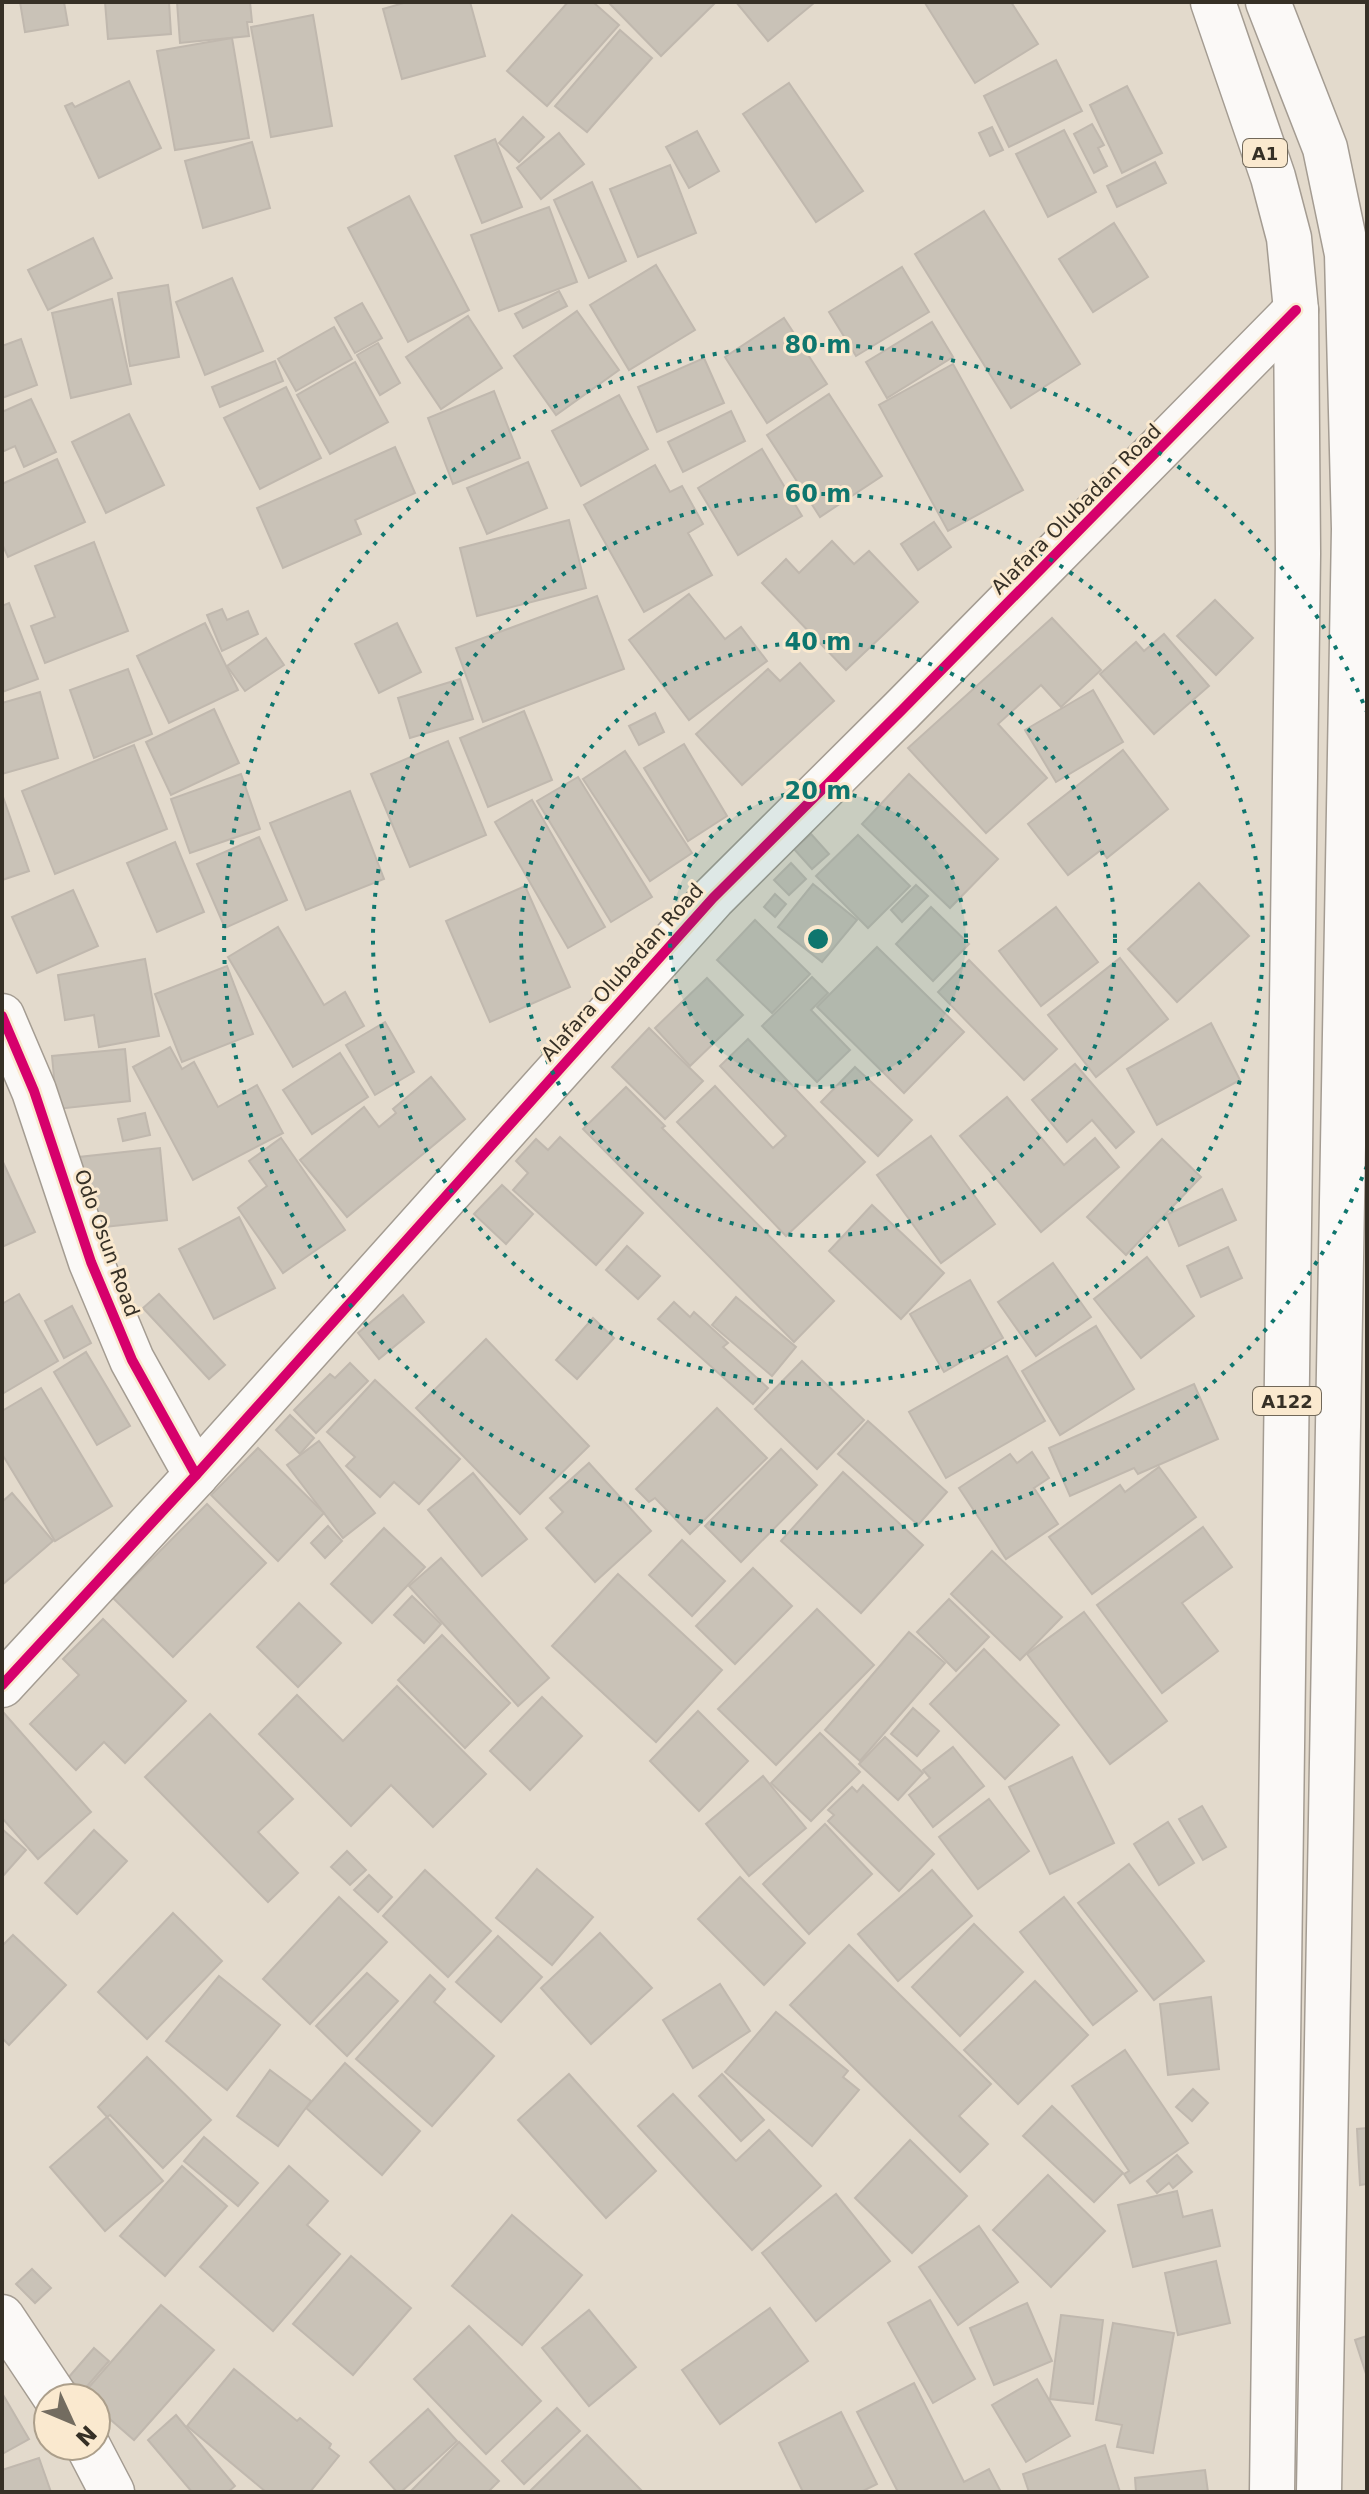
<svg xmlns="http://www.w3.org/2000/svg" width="1369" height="2494" font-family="'DejaVu Sans',sans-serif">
	<rect width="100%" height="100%" fill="#e3dacc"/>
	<g fill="#c9c2b7" stroke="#c0b8ae" stroke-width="2">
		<path d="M20,2h44l4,23 -43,7z"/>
		<path d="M105,2h64l2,32 -63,5z"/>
		<path d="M177,2h73l2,20h-5l2,14 -69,7z"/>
		<path d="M407,2h63l15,54 -83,23 -19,-70z"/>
		<path d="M568,2h25l26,23 -72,81 -40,-35z"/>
		<path d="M608,2h104l2,2 -53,52z"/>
		<path d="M736,2h77l1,1 -46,38z"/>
		<path d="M1011,2l27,42 -63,39 -50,-80z"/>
		<path d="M313,15l19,111 -61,11 -20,-110z"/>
		<path d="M620,30l32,28 -65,74 -32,-26z"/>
		<path d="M232,38l17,100 -74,12 -18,-99z"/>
		<path d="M1056,60l26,51 -73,36 -25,-51z"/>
		<path d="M129,81l32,67 -62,30 -34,-72 7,-3 3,4z"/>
		<path d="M789,83l74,108 -47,31 -73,-108z"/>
		<path d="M1127,86l35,67 -40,20 -32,-68z"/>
		<path d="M523,117l21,20 -25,25 -20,-19z"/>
		<path d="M1092,124l12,21 -6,3 9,18 -13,7 -20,-39z"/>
		<path d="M992,127l11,23 -13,6 -11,-23z"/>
		<path d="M1064,130l32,62 -48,25 -32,-63z"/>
		<path d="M697,131l22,40 -30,17 -23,-41z"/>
		<path d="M559,133l25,31 -43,35 -24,-31z"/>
		<path d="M495,139l27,68 -40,16 -27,-67z"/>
		<path d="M252,142l18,66 -67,20 -18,-67z"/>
		<path d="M1155,162l11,21 -49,24 -10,-21z"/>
		<path d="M670,165l26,68 -58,24 -28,-68z"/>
		<path d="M592,182l34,79 -37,17 -35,-78z"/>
		<path d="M409,196l60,114 -61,32 -60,-114z"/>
		<path d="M549,207l28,75 -78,29 -28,-76z"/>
		<path d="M984,211l96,153 -69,44 -96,-154z"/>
		<path d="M1114,223l34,54 -55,35 -34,-53z"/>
		<path d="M93,238l19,40 -64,32 -20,-40z"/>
		<path d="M656,265l39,65 -66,40 -39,-65z"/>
		<path d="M902,267l27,45 -73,44 -27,-44z"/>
		<path d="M232,278l31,73 -58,24 -29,-73z"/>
		<path d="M168,285l11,72 -49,9 -12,-73z"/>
		<path d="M559,291l8,15 -44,22 -8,-14z"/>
		<path d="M112,299l19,85 -60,14 -19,-85z"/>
		<path d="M362,303l20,35 -27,15 -20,-35z"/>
		<path d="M577,311l42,59 -63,45 -42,-59z"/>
		<path d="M468,316l34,52 -61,41 -35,-52z"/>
		<path d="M784,318l43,66 -60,39 -42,-66z"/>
		<path d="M932,322l21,35 -66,41 -21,-36z"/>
		<path d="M334,327l18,32 -56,32 -18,-32z"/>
		<path d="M21,339l16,46 -35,13v-52z"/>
		<path d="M378,343l22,40 -20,12 -23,-40z"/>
		<path d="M704,358l20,45 -67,29 -19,-45z"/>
		<path d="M275,361l8,20 -63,26 -8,-20z"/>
		<path d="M355,362l33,60 -58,32 -33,-59z"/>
		<path d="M953,364l70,126 -75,41 -69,-126z"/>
		<path d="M286,387l35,71 -61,31 -36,-71z"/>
		<path d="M494,391l26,67 -67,26 -25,-66z"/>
		<path d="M829,394l53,82 -62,41 -53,-82z"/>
		<path d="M619,395l29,54 -67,37 -29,-55z"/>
		<path d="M31,399l25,53 -32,15 -9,-21 -13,6v-40z"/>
		<path d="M731,411l14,30 -62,31 -15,-30z"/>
		<path d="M129,414l35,71 -58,28 -34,-71z"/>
		<path d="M395,447l20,46 -60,27 6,14 -78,34 -26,-60z"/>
		<path d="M762,449l40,67 -64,39 -40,-67z"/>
		<path d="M57,459l28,63 -77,35 -6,-13v-60z"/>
		<path d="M528,462l19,46 -60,26 -20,-46z"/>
		<path d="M655,465l15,27 12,-6 21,38 -15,9 24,42 -68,37 -60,-107z"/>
		<path d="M569,520l17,68 -109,28 -17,-68z"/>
		<path d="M934,522l17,25 -33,23 -17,-26z"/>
		<path d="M832,541l22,23 15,-13 49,51 -72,68 -84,-87 24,-24 13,14z"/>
		<path d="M94,542l34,89 -83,32 -14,-37 24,-9 -20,-51z"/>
		<path d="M689,594l36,45 16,-12 26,34 -78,59 -60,-80z"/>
		<path d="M597,596l27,73 -141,53 -27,-74z"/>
		<path d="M1215,600l38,38 -37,37 -39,-39z"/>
		<path d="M9,603l29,76 -36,13v-86z"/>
		<path d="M222,609l5,11 21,-9 10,23 -36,17 -15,-36z"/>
		<path d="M1052,618l49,52 -40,37 -20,-22 -43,39 49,54 -61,55 -78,-85z"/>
		<path d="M205,623l33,67 -69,33 -32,-67z"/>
		<path d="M397,623l24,49 -42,21 -24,-49z"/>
		<path d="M1164,634l45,52 -55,48 -54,-60 36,-32 8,9z"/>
		<path d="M266,638l18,27 -39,26 -18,-25z"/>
		<path d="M800,663l34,38 -92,84 -46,-51 72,-65 12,12z"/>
		<path d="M128,669l24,65 -58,24 -24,-68z"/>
		<path d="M460,679l13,40 -63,19 -12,-40z"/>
		<path d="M1093,690l30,52 -67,40 -31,-52z"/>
		<path d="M40,692l18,66 -56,16v-71z"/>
		<path d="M214,709l25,54 -68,32 -25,-53z"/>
		<path d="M524,711l28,69 -64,27 -28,-69z"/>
		<path d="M655,713l9,19 -25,13 -10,-19z"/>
		<path d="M448,741l38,94 -76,32 -39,-93z"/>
		<path d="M684,744l43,72 -39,25 -44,-73z"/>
		<path d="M134,745l33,84 -112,45 -33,-83z"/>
		<path d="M1123,750l45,59 -61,49 -6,-8 -33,25 -40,-51z"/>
		<path d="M625,751l67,102 -42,28 -67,-102z"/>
		<path d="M241,774l19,55 -70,24 -19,-54z"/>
		<path d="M909,774l89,85 -48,49 -88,-84z"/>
		<path d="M578,777l74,120 -41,25 -74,-121z"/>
		<path d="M350,791l34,88 -78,31 -36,-87z"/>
		<path d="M2,794l27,77 -27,9z"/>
		<path d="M532,800l73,127 -37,21 -73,-126z"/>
		<path d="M811,834l18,20 -17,15 -18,-20z"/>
		<path d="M858,835l52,51 -42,42 -52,-52z"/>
		<path d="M259,837l28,63 -62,28 -28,-64z"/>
		<path d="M175,842l29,70 -47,20 -30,-69z"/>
		<path d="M791,863l15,16 -17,16 -15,-15z"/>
		<path d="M1199,883l50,53 -72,66 -49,-53z"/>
		<path d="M813,884l44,36 -35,42 -44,-35z"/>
		<path d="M916,885l12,11 -26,26 -11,-12z"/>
		<path d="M525,886l45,101 -80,35 -44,-101z"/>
		<path d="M73,890l25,56 -61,27 -25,-56z"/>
		<path d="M775,894l11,10 -11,13 -11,-10z"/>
		<path d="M931,907l38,37 -36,37 -37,-37z"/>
		<path d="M1056,907l42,55 -57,44 -42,-55z"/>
		<path d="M755,920l55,54 -38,39 -55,-53z"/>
		<path d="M278,927l46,78 21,-13 19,34 -71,41 -65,-110z"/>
		<path d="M877,947l87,85 -60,61 -87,-86z"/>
		<path d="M1120,958l48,61 -72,58 -48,-62z"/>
		<path d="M145,959l14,77 -60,11 -5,-32 -29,5 -7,-45z"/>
		<path d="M969,960l88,89 -33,31 -86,-88z"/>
		<path d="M227,966l26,68 -71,28 -27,-68z"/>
		<path d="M812,977l16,16 -17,17 39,40 -33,32 -55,-56z"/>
		<path d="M707,978l36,37 -53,51 -35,-38z"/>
		<path d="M385,1022l29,50 -39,23 -29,-50z"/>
		<path d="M1211,1023l29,57 -83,45 -30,-56z"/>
		<path d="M649,1028l54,53 -38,38 -53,-52z"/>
		<path d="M748,1039l117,123 -79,74 -109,-114 38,-36 58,62 13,-12 -66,-70z"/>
		<path d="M170,1047l12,22 12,-7 24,45 39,-22 26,48 -90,47 -60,-113z"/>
		<path d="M125,1049l5,52 -73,8 -5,-53z"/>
		<path d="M340,1053l28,44 -56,37 -29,-44z"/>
		<path d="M1075,1064l59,68 -18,16 -24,-28 -25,22 -35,-42z"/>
		<path d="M855,1067l57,53 -34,36 -57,-54z"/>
		<path d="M431,1077l34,42 -118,98 -47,-57 64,-53 15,20 17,-14 -3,-4z"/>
		<path d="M626,1087l39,39 -3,2 172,173 -40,41 -211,-213z"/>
		<path d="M1007,1097l57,68 31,-27 24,29 -78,65 -81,-96z"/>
		<path d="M145,1113l5,22 -27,6 -5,-22z"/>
		<path d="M931,1136l64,88 -54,39 -64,-88z"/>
		<path d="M560,1137l83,76 -47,52 -83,-75 15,-17 -12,-12 20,-22 12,11z"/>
		<path d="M281,1138l64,92 -62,43 -45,-65 29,-22 -18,-25z"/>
		<path d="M1162,1139l39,38 -75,78 -39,-38z"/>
		<path d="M160,1148l7,72 -80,9 -8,-72z"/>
		<path d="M2,1160l33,72 -33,15z"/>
		<path d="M502,1185l31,29 -27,30 -32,-30z"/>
		<path d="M1222,1189l14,31 -57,26 -13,-31z"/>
		<path d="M872,1205l72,68 -43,46 -72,-68z"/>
		<path d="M239,1217l36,71 -61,31 -35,-70z"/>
		<path d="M627,1246l33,30 -22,23 -32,-29z"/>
		<path d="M1228,1247l14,31 -41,19 -14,-31z"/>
		<path d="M1147,1257l47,59 -53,42 -47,-59z"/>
		<path d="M1053,1263l38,54 -55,39 -38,-54z"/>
		<path d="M970,1280l33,58 -59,34 -34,-58z"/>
		<path d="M19,1294l39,67 -56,33v-90z"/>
		<path d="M159,1294l66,71 -16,14 -66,-71z"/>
		<path d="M403,1295l21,27 -45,37 -21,-26z"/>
		<path d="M736,1297l60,50 -24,29 -60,-51z"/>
		<path d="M674,1302l16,15 4,-5 34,31 -5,4 45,41 -15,16 -95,-85z"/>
		<path d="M72,1306l19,37 -27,15 -19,-37z"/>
		<path d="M593,1318l21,20 -37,41 -21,-19z"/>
		<path d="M1096,1326l38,63 -74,46 -38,-64z"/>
		<path d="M486,1339l103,107 -69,68 -104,-106z"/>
		<path d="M86,1352l44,74 -33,19 -43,-73z"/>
		<path d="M1007,1356l38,65 -99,57 -37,-66z"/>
		<path d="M802,1361l62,59 -47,49 -62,-60z"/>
		<path d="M350,1363l18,18 -52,52 -22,-23 36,-36 5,4z"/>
		<path d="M375,1380l85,79 -41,45 -25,-22 -14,15 -34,-31 9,-9 -28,-25z"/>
		<path d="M1194,1384l24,55 -80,35 -4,-6 -64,28 -21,-48z"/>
		<path d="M41,1388l71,118 -57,35 -53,-87v-43z"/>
		<path d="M717,1408l50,50 -77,76 -35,-36 -6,4 -13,-13z"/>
		<path d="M290,1415l24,23 -14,16 -24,-24z"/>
		<path d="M868,1421l79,71 -29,33 -80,-71z"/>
		<path d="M319,1441l56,72 -32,25 -56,-73z"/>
		<path d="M258,1448l66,65 -46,48 -67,-66z"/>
		<path d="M781,1449l36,36 -76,77 -36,-36z"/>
		<path d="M1032,1452l17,26 -15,10 24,36 -52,35 -47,-71 51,-34 7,9z"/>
		<path d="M589,1463l62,68 -56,51 -49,-54 17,-16 -13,-14z"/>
		<path d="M1159,1467l37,50 -104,77 -43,-57 71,-52 5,7z"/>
		<path d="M843,1472l80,73 -62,68 -80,-72z"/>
		<path d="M473,1473l54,66 -45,37 -54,-66z"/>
		<path d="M12,1493l41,48 -51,44v-83z"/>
		<path d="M207,1504l59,59 -93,94 -60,-59z"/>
		<path d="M328,1526l14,15 -17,17 -14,-15z"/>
		<path d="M1203,1527l29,40 -50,36 36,48 -56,42 -65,-88z"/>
		<path d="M384,1528l41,39 -53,56 -41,-39z"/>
		<path d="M682,1540l43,41 -33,35 -43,-41z"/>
		<path d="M992,1551l70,66 -42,43 -69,-66z"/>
		<path d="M441,1558l108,120 -31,28 -109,-120z"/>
		<path d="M753,1568l39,38 -57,58 -39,-38z"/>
		<path d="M618,1574l104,96 -66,72 -104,-96z"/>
		<path d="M412,1596l29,28 -17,19 -30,-28z"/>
		<path d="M949,1599l40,38 -33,34 -39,-39z"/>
		<path d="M299,1603l42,40 -43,44 -41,-40z"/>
		<path d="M817,1609l57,56 -98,100 -58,-56z"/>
		<path d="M1084,1612l83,109 -57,43 -83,-110z"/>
		<path d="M103,1619l83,82 -61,62 -21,-21 -28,28 -46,-46 49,-49 -16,-16z"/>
		<path d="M909,1632l36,31 -85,98 -35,-31z"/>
		<path d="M442,1635l68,68 -45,45 -67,-68z"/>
		<path d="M984,1649l75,76 -54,54 -75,-75z"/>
		<path d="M397,1686l89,88 -53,53 -42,-42 -40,41 -92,-92 38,-39 46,46z"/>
		<path d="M542,1697l40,39 -52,54 -40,-39z"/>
		<path d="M913,1708l26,23 -22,25 -26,-22z"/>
		<path d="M698,1711l50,50 -49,50 -49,-50z"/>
		<path d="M3,1712l88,100 -53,47 -36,-41z"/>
		<path d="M210,1714l83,85 -35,33 40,41 -30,29 -123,-125z"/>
		<path d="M820,1733l40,39 -49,49 -40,-38z"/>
		<path d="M885,1737l38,36 -25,27 -39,-36z"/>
		<path d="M953,1747l31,39 -51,41 -24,-32 21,-17 -7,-8z"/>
		<path d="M1072,1757l42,86 -64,31 -41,-87z"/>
		<path d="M763,1776l43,52 -57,48 -43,-52z"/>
		<path d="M863,1785l71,69 -35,37 -71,-70 6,-6 -6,-5 24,-23 5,5z"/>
		<path d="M989,1799l40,52 -51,38 -39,-52z"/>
		<path d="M1202,1806l24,41 -23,13 -24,-41z"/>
		<path d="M1168,1822l26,41 -35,22 -25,-41z"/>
		<path d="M825,1824l47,50 -63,60 -46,-50z"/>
		<path d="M2,1829l24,21 -24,27z"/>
		<path d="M94,1830l33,31 -50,53 -32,-31z"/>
		<path d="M347,1851l19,19 -16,15 -19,-18z"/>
		<path d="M1129,1864l75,97 -50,39 -76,-97z"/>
		<path d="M537,1869l56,48 -41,48 -56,-47z"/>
		<path d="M425,1870l66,61 -43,46 -65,-61z"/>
		<path d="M932,1870l40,46 -74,65 -40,-47z"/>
		<path d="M369,1875l23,22 -14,15 -24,-22z"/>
		<path d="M740,1877l65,66 -41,42 -66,-66z"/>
		<path d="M339,1897l48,45 -77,82 -47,-45z"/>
		<path d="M1064,1897l73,94 -44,34 -73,-93z"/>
		<path d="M173,1913l49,48 -75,78 -49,-47z"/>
		<path d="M974,1924l49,48 -63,64 -48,-49z"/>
		<path d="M600,1933l52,55 -61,56 -50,-56z"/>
		<path d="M13,1935l53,50 -57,60 -7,-7v-92z"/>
		<path d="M498,1936l44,41 -41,45 -45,-40z"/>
		<path d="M849,1945l142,139 -32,32 29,28 -28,28 -170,-167z"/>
		<path d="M367,1973l31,28 -51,55 -31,-30z"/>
		<path d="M430,1975l15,14 -11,13 60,54 -62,70 -76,-67z"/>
		<path d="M219,1976l61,49 -53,65 -61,-49z"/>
		<path d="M1035,1981l53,54 -70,69 -54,-54z"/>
		<path d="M720,1984l30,47 -57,37 -30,-48z"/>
		<path d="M1211,1997l8,72 -51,6 -8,-71z"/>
		<path d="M776,2012l72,59 -5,6 16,13 -47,56 -87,-74z"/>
		<path d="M1125,2050l63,93 -58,40 -6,-9 5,-3 -57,-85z"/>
		<path d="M147,2057l64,63 -48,48 -53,-53 -3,2 -9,-10z"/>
		<path d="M345,2063l75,68 -38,44 -76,-67z"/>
		<path d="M270,2070l41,31 -33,45 -41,-30z"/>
		<path d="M569,2074l87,97 -50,47 -88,-98z"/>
		<path d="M722,2074l42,46 -23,21 -42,-45z"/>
		<path d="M1193,2089l15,14 -16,18 -16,-14z"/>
		<path d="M673,2094l63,67 33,-31 52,56 -69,64 -114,-124z"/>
		<path d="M1052,2106l71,67 -29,29 -71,-66z"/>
		<path d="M107,2117l56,64 -58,50 -55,-64z"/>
		<path d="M1367,2128v56l-7,1 -3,-56z"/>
		<path d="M204,2137l54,46 -20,23 -54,-45z"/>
		<path d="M910,2140l57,56 -55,57 -57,-55z"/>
		<path d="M1177,2155l15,17 -19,16 -4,-5 -12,10 -10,-12z"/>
		<path d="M182,2166l45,40 -62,70 -45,-40z"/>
		<path d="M289,2166l39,35 -21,24 33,29 -67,77 -73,-64z"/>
		<path d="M1048,2175l57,56 -54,56 -58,-57z"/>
		<path d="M1177,2191l6,26 29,-7 8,36 -87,21 -15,-62z"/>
		<path d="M836,2194l54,67 -74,60 -54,-68z"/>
		<path d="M512,2215l70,60 -60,70 -70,-59z"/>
		<path d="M979,2226l39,56 -60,43 -39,-58z"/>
		<path d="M351,2256l60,52 -58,67 -60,-51z"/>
		<path d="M1216,2261l14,62 -52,12 -13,-62z"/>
		<path d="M32,2269l19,19 -16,15 -19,-19z"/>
		<path d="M930,2300l45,79 -42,24 -45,-80z"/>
		<path d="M1027,2303l25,58 -58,24 -24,-57z"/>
		<path d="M161,2305l53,45 -80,90 -38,-33v-9h-10l-4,-3z"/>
		<path d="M770,2308l38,53 -88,63 -38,-54z"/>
		<path d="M589,2310l47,57 -47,39 -47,-58z"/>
		<path d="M1061,2315l42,5 -10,84 -43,-5z"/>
		<path d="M1113,2323l61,10 -21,120 -36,-6 5,-22 -26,-5z"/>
		<path d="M469,2326l72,75 -55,53 -72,-75z"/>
		<path d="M1367,2336v41l-12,-37z"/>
		<path d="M94,2348l15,13 -26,30 -15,-13z"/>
		<path d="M234,2369l63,52 3,-3 31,26 -2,4 10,8 -29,36h-44l-79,-66z"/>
		<path d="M1037,2379l33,57 -44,26 -34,-57z"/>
		<path d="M914,2383l50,99 25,-13 12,23h-103l-41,-80z"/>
		<path d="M2,2393l27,46 -27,15z"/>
		<path d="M557,2408l23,23 -56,53 -22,-23z"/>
		<path d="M428,2409l29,32 -56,51h-4l-27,-30z"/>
		<path d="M841,2412l36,72 -16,8h-58l-24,-49z"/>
		<path d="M176,2415l59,71 -7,6h-36l-44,-52z"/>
		<path d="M587,2435l56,57h-112l-1,-1z"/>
		<path d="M459,2442l40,39 -11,11h-78z"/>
		<path d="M1105,2445l15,47h-91l-6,-18z"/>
		<path d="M39,2458l12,34h-49v-22z"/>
		<path d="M1205,2470l3,22h-72l-1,-14z"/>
	</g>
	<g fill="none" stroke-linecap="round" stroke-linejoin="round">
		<g stroke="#a49c92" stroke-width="47">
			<g id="street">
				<path d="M2,1016l32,75 57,171 41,98 64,115"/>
				<path d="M2,2317l54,81"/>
				<path d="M88,2446l24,46"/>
			</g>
		</g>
		<g stroke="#a49c92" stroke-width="47">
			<path id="secondary" d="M2,1685l194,-210 517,-577 189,-188 394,-400"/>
		</g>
		<g stroke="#a49c92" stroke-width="47">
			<g id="highway">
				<path d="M1213,2l60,175 16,61 7,72 2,244 -26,1938"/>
				<path d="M1268,2l57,146 22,106 7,275 -35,1963"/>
			</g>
		</g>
		<use href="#street" stroke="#fbf9f7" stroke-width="44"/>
		<use href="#secondary" stroke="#fbf9f7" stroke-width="44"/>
		<use href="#highway" stroke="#fbf9f7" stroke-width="44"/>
		<g stroke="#fae9cf" stroke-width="15">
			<g id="cycleway">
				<path d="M2,1016l32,75 57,171 41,98 64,115"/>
				<path d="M2,1685l194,-210 517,-577 189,-188 394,-400"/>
			</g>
		</g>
		<use href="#cycleway" stroke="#d6006c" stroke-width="10"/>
	</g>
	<circle cx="818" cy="939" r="148" fill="#0f766e" fill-opacity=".12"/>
	<g fill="none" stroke="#0f766e" stroke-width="4" stroke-dasharray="4 8">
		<circle cx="818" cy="939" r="148"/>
		<circle cx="818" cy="939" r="297"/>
		<circle cx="818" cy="939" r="445"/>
		<path d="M1367 1166A594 594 0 1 1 1367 712"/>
	</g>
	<g text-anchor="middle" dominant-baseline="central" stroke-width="6" stroke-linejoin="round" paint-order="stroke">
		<g fill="#fae9cf" stroke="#716859" stroke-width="2">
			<rect x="1243" y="139" width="44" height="28" rx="6"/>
			<rect x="1253" y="1387" width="68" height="28" rx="6"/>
		</g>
		<g font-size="18" font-weight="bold" fill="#363026">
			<text x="1265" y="153">A1</text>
			<text x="1287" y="1401">A122</text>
		</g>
		<g font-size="20" fill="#363026" stroke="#fae9cf">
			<text transform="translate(1076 509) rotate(-45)">Alafara Olubadan Road</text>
			<text transform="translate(622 972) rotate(-48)">Alafara Olubadan Road</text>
			<text transform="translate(107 1243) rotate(70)">Odo Osun Road</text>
		</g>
	</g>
	<circle cx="818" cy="939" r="12" fill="#0f766e" stroke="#fae9cf" stroke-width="4"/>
	<g font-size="24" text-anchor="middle" font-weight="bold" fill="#0f766e" stroke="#fae9cf" stroke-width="6" stroke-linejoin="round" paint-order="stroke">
		<text x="818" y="353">80 m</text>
		<text x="818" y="502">60 m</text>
		<text x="818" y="650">40 m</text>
		<text x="818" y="799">20 m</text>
	</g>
	<rect width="1369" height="2494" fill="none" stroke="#363026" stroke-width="8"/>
	<g transform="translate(72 2422) rotate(134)"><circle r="38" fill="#fae9cf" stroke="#ac9f8b" stroke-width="2"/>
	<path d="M0-6L14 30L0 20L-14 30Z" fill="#736c60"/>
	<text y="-12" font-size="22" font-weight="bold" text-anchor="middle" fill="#363026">N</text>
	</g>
</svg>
